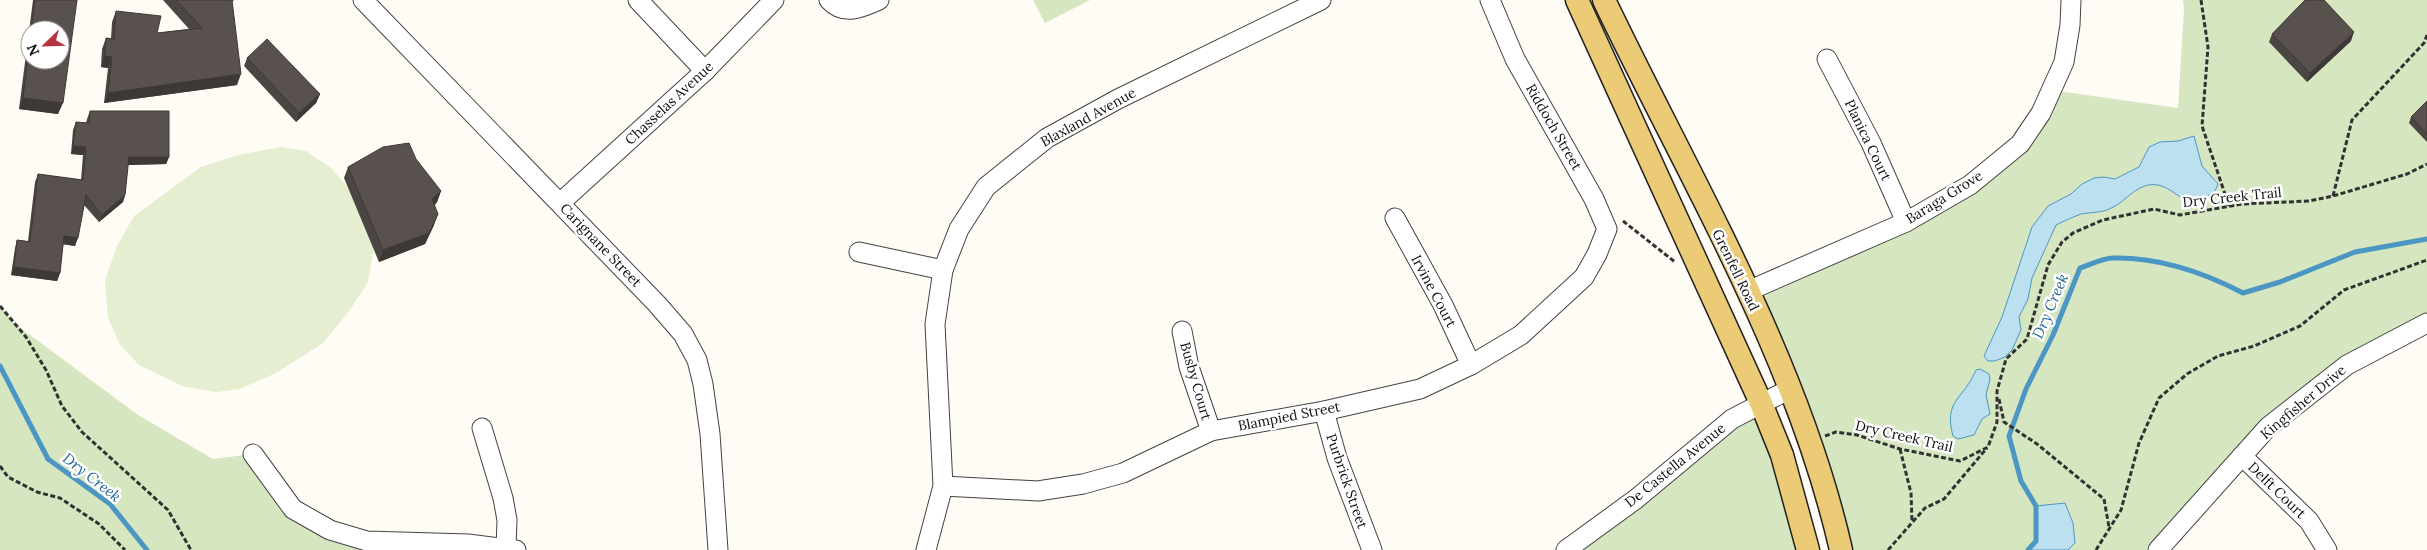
<svg xmlns="http://www.w3.org/2000/svg" width="2427" height="550" font-family="Lora,serif">
	<rect width="100%" height="100%" fill="#fefcf4"/>
	<g fill="#d5e6c0">
		<path d="M1033,0h57l-45,23z"/>
		<path d="M2183,0h244v323l-80,42 -105,91 -84,94h-318l-92,-259 158,-69 114,-78 31,-54 127,18 6,-99z"/>
		<path d="M0,306l14,17 124,92 75,44 40,-5 40,55 37,21 189,20h-519z"/>
		<path d="M1761,403l47,147h-243z"/>
	</g>
	<path fill="#e5eed1" d="M280,147l26,4 25,17 19,22 24,56 -6,36 -18,28 -27,33 -47,30 -36,16 -24,3 -34,-6 -43,-21 -19,-20 -12,-27 -3,-38 12,-34 17,-30 67,-49 37,-12z"/>
	<g fill="#bde0f1" stroke="#4b96c2">
		<path d="M2194,136l8,30 16,18 -3,7 -20,13c-15,-4 -23,-16 -37,-19 -19,-3 -29,13 -43,21 -11,7 -22,6 -34,8 -8,3 -17,7 -25,11l-24,53 -4,21 -9,18 2,13 -9,20 -7,7 -10,4h-7l-4,-5 18,-39 30,-90 16,-21 23,-12 11,-10 12,-6 10,-1 11,2 24,-12 10,-20 11,-5 18,-1z"/>
		<path d="M1980,369l9,5 1,5 -4,16 4,19 -8,5 -8,16 -16,4 -5,-3c-10,-36 11,-37 23,-66z"/>
		<path d="M2065,503l8,20 2,20 -7,7h-40l8,-9v-35z"/>
	</g>
	<g fill="none" stroke-linecap="round" stroke-linejoin="round">
		<g stroke="#4b96c2" stroke-width="5">
			<path d="M0,366l48,93 62,45 37,46"/>
			<path d="M2028,550l8,-9v-35l-15,-25 -12,-45 17,-47 27,-54 27,-67c10,-3 23,-10 33,-10 47,-1 90,14 130,35l37,-11 75,-30 72,-13"/>
		</g>
		<g stroke="#434343" stroke-width="21">
			<g id="minor">
				<path d="M363,0l294,304 26,30 14,26 6,24 7,50 8,116"/>
				<path d="M638,0l67,71"/>
				<path d="M829,0c15,16 33,8 50,0"/>
				<path d="M1827,59l44,84 35,79"/>
				<path d="M560,203l145,-132 69,-71"/>
				<path d="M1395,218l48,87 28,60"/>
				<path d="M859,252l84,18"/>
				<path d="M1748,291l158,-69 64,-37 50,-41 21,-31 23,-51 6,-37 1,-25"/>
				<path d="M1182,331l7,36 22,64"/>
				<path d="M1324,411l13,47 35,92"/>
				<path d="M482,428l21,70 4,22 -1,27"/>
				<path d="M253,454l40,55 37,21 37,11 101,3 48,6"/>
				<path d="M2242,456l67,65 18,29"/>
				<path d="M943,486l95,5 45,-7 40,-11 88,-42 113,-20 96,-22 51,-24 50,-30 63,-58 13,-23 10,-25 -13,-30 -79,-140 -25,-59"/>
				<path d="M926,550l17,-64 -8,-162 8,-54 16,-41 27,-42 61,-49 71,-39 203,-99"/>
				<path d="M1566,550l70,-51 96,-80 58,-30"/>
				<path d="M2158,550l110,-123 79,-62 80,-42"/>
			</g>
		</g>
		<g stroke="#212121" stroke-width="25">
			<g id="major">
				<path d="M1577,0l184,403 21,52 26,95"/>
				<path d="M1604,0c85,178 193,356 237,550"/>
			</g>
		</g>
		<g stroke="#323232" stroke-width="3" stroke-dasharray="5 2.5" stroke-linecap="butt">
			<path d="M2201,0l7,47 -6,79 27,80"/>
			<path d="M2333,196l19,-76 72,-77 3,-8"/>
			<path d="M1623,221l52,41"/>
			<path d="M0,306l26,31 20,33 16,36 20,26 86,78 23,40"/>
			<path d="M1999,399l5,23 33,22 67,55 5,28"/>
			<path d="M1825,436l11,-4 21,3 43,14 60,12 28,-14 9,-25v-31l9,-32 21,-20 21,-74 14,-23 11,-9 30,-13 51,-11 26,6 62,-11 67,-3 24,-5 74,-22 20,-10"/>
			<path d="M1900,449l11,44 1,29"/>
			<path d="M0,466l8,11 29,15 23,6 39,26 26,26"/>
			<path d="M1888,550l37,-42 19,-9 43,-51"/>
			<path d="M2096,550l25,-40 18,-67 20,-45 28,-24 31,-18 36,-10 46,-20 44,-36 83,-30"/>
		</g>
		<use href="#minor" stroke="#fff" stroke-width="19"/>
		<use href="#major" stroke="#eccb76" stroke-width="22"/>
	</g>
	<g fill="#4c4642" fill-rule="evenodd">
		<path d="M33,0h44l-19,114 -39,-5zM30,30h30l-30,30z"/>
		<path d="M163,0h71l-2,2 5,83 -133,18 4,-35 -7,-1 1,-18 4,-11 5,1 1,-17 4,-11 41,22 32,-4z"/>
		<path d="M2272,34l79,7 -44,41 -38,-40z"/>
		<path d="M247,58l73,36 -4,9 -20,19 -52,-56z"/>
		<path d="M2427,101v41l-18,-19 2,-6z"/>
		<path d="M90,111l79,46 -3,7 -38,1 -3,30 -2,7 -24,20 -15,-17 -9,41 -12,-2 -3,29 -3,8 -46,-6 4,-27 2,-8 11,1 7,-59 3,-8 43,6 2,-25 -12,-1 2,-24 3,-8 10,1 1,-4z"/>
		<path d="M348,167l93,24 -4,11 -2,3 -1,20 -9,19 -46,18 -35,-84z"/>
	</g>
	<g fill="#3e3936">
		<path d="M2354,32l-3,9 -44,41 3,-9z"/>
		<path d="M105,56l7,1 -4,11 -7,-1z"/>
		<path d="M241,74l-4,11 -133,18 4,-10z"/>
		<path d="M320,94l-4,9 -20,19 3,-9z"/>
		<path d="M23,98l40,5 -5,11 -39,-5z"/>
		<path d="M73,146l13,1 -3,8 -12,-1z"/>
		<path d="M129,157h40l-3,7 -40,1z"/>
		<path d="M441,191l-4,11 -9,9 4,-12z"/>
		<path d="M125,195l-2,7 -24,20 3,-7z"/>
		<path d="M438,214l-4,11 -9,19 -46,18 4,-12z"/>
		<path d="M64,236l14,2 -3,8 -13,-2z"/>
		<path d="M14,267l46,6 -3,8 -46,-6z"/>
	</g>
	<g fill="#58514d" stroke="#3e3936">
		<path d="M35,0h42l-14,103 -40,-5 7,-58v20h30v-30h-29z"/>
		<path d="M176,0h56l9,74 -133,19 4,-36 -7,-1 1,-18 8,1 2,-28 45,5 -4,17 45,-5z"/>
		<path d="M2305,0h19l30,32 -44,41 -38,-39z"/>
		<path d="M267,39l53,55 -21,19 -52,-55z"/>
		<path d="M2427,101v33l-16,-17z"/>
		<path d="M90,111h79v46h-40l-4,38 -23,20 -16,-20 -8,43 -14,-2 -4,37 -46,-6 3,-27 13,2 8,-68 45,6 3,-33 -13,-1 3,-24 13,1z"/>
		<path d="M409,143l7,16 25,32 -9,8 6,15 -9,19 -46,17 -35,-83 35,-20z"/>
	</g>
	<g text-anchor="middle" dominant-baseline="central" stroke-width="5" stroke-linejoin="round" paint-order="stroke">
		<g font-size="14" fill="#101010" stroke="#fff">
			<text transform="translate(669 103) rotate(-43)">Chasselas Avenue</text>
			<text transform="translate(1088 117) rotate(-29)">Blaxland Avenue</text>
			<text transform="translate(1554 127) rotate(60)">Riddoch Street</text>
			<text transform="translate(1868 140) rotate(64)">Planica Court</text>
			<text transform="translate(1944 197) rotate(-32)">Baraga Grove</text>
			<text transform="translate(2232 197) rotate(-6)">Dry Creek Trail</text>
			<text transform="translate(601 245) rotate(46)">Carignane Street</text>
			<text transform="translate(1736 270) rotate(64)">Grenfell Road</text>
			<text transform="translate(1434 291) rotate(62)">Irvine Court</text>
			<text transform="translate(1196 381) rotate(74)">Busby Court</text>
			<text transform="translate(2303 402) rotate(-40)">Kingfisher Drive</text>
			<text transform="translate(1289 416) rotate(-11)">Blampied Street</text>
			<text transform="translate(1904 436) rotate(13)">Dry Creek Trail</text>
			<text transform="translate(1675 465) rotate(-39)">De Castella Avenue</text>
			<text transform="translate(1347 481) rotate(71)">Purbrick Street</text>
			<text transform="translate(2277 490) rotate(44)">Delft Court</text>
		</g>
		<g font-size="15" font-style="italic" fill="#246998" stroke="#fff">
			<text transform="translate(2050 306) rotate(-67)">Dry Creek</text>
			<text transform="translate(92 477) rotate(38)">Dry Creek</text>
		</g>
	</g>
	<g transform="translate(45 45) rotate(247)"><circle r="24" fill="#ffffff" stroke="#9f9f9f"/>
	<path d="M0-4L9 19L0 12L-9 19Z" fill="#b5343e"/>
	<text y="-8" font-size="14" font-weight="bold" text-anchor="middle" fill="#101010">N</text>
	</g>
</svg>
